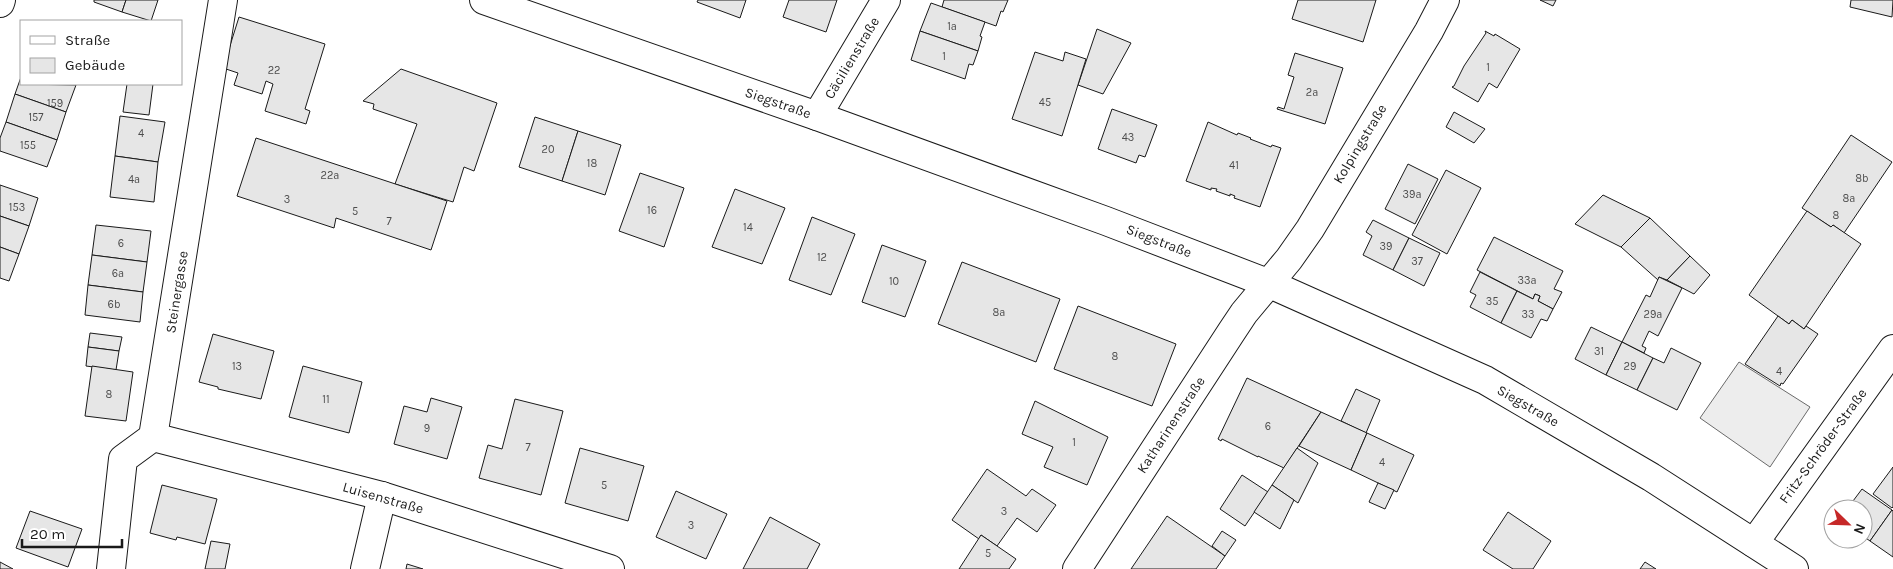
<svg xmlns="http://www.w3.org/2000/svg" width="1893" height="569" font-family="Karla,sans-serif">
	<rect width="100%" height="100%" fill="#fff"/>
	<path fill="#ededed" stroke="#6a6a6a" d="M1739,362l71,45 -40,60 -70,-49z"/>
	<g fill="#e6e6e6" stroke="#1a1a1a">
		<path d="M94,0h32l-4,12 -28,-10z"/>
		<path d="M126,0h32l-7,21 -29,-9z"/>
		<path d="M698,0h48l-6,18 -43,-16z"/>
		<path d="M789,0h48l-11,32 -43,-15z"/>
		<path d="M944,0h64l-5,12 -2,-1 -5,15 -54,-19z"/>
		<path d="M1298,0h78l-13,42 -71,-23z"/>
		<path d="M1540,0h16l-3,6z"/>
		<path d="M1851,0h42l-1,17 -42,-10z"/>
		<path d="M931,3l54,19 -5,14 2,1 -4,14 -58,-20z"/>
		<path d="M239,17l86,27 -20,65 5,2 -4,13 -41,-13 8,-27 -7,-3 -4,13 -28,-9 4,-12 -15,-5z"/>
		<path d="M1097,29l34,14 -28,51 -25,-9z"/>
		<path d="M920,31l58,20 -5,14 -4,-1 -4,15 -54,-19z"/>
		<path d="M1485,31l9,5 1,-2 25,15 -23,39 -8,-5 -11,19 -26,-15 2,-1 10,-20 22,-33z"/>
		<path d="M1035,52l28,9 2,-9 21,7 -24,77 -50,-17z"/>
		<path d="M1295,53l48,15 -18,56 -48,-15 1,-2 6,2 10,-32 -6,-2z"/>
		<path d="M401,69l96,34 -23,68 -10,-4 -11,35 -58,-18 22,-60 -44,-15 1,-5 -11,-3z"/>
		<path d="M21,77v7l55,1 -10,27 -51,-18z"/>
		<path d="M127,84h26l-4,31 -26,-3z"/>
		<path d="M15,94l51,18 -9,28 -51,-18z"/>
		<path d="M1112,109l45,16 -12,32 -6,-2 -3,8 -38,-14z"/>
		<path d="M1454,112l31,17 -11,14 -28,-16z"/>
		<path d="M120,116l45,6 -7,40 -43,-6z"/>
		<path d="M535,117l43,14 -16,50 -43,-14z"/>
		<path d="M6,122l51,18 -10,27 -47,-16v-13z"/>
		<path d="M1208,122l29,13 1,-2 13,5 -1,1 21,8 1,-2 9,3 -21,59 -26,-9 1,-2 -5,-2v2l-14,-5 1,-2 -6,-1v2l-25,-9z"/>
		<path d="M578,131l43,14 -16,50 -43,-14z"/>
		<path d="M1851,135l41,27 -48,71 -11,-8 -2,2 -29,-19z"/>
		<path d="M256,138l191,63 -16,49 -95,-32 -2,10 -97,-32z"/>
		<path d="M115,156l43,6 -4,40 -44,-5z"/>
		<path d="M1408,164l30,15 -23,45 -30,-15z"/>
		<path d="M1446,170l35,18 -34,66 -35,-19z"/>
		<path d="M640,173l44,15 -20,59 -45,-16z"/>
		<path d="M0,185l38,13 -9,28 -29,-10z"/>
		<path d="M735,189l50,19 -23,56 -50,-17z"/>
		<path d="M1603,195l47,23 -29,29 -46,-23z"/>
		<path d="M1807,211l24,16 2,-2 28,19 -57,85 -12,-9 -3,4 -40,-29z"/>
		<path d="M0,216l29,10 -10,28 -19,-7z"/>
		<path d="M812,217l43,17 -24,61 -42,-15z"/>
		<path d="M1650,218l40,38 -23,24 -8,-3 -1,3 -37,-33z"/>
		<path d="M1373,220l36,18 -16,32 -30,-15 9,-19 -6,-4z"/>
		<path d="M96,225l55,6 -4,31 -55,-7z"/>
		<path d="M1494,237l69,34 -9,18 8,3 -9,17 -15,-8 2,-5 -5,-2 -2,5 -56,-29z"/>
		<path d="M1409,238l31,15 -16,33 -31,-16z"/>
		<path d="M882,245l44,16 -21,56 -43,-15z"/>
		<path d="M0,247l19,7 -10,27 -9,-3z"/>
		<path d="M92,255l55,7 -4,30 -55,-7z"/>
		<path d="M1690,256l20,19 -16,19 -27,-14z"/>
		<path d="M962,262l98,37 -24,63 -98,-38z"/>
		<path d="M1480,272l37,19 -16,32 -31,-16 6,-12 -6,-3z"/>
		<path d="M1659,277l23,11 -24,48 -9,-5 -7,15 4,2 -2,5 -22,-11 24,-47 4,2z"/>
		<path d="M88,285l55,7 -3,30 -55,-7z"/>
		<path d="M1517,291l16,8 2,-5 5,2 -2,5 15,8 -6,12 -6,-2 -10,19 -30,-15z"/>
		<path d="M1078,306l98,38 -24,62 -98,-37z"/>
		<path d="M1778,316l11,8 3,-4 12,9 2,-3 12,8 -35,50 -2,-1 -1,3 -35,-22z"/>
		<path d="M1591,327l31,15 -16,33 -31,-16z"/>
		<path d="M90,333l32,4 -3,14 -31,-4z"/>
		<path d="M213,334l61,17 -13,48 -43,-10v-2l-19,-5z"/>
		<path d="M1622,342l31,16 -16,32 -31,-15z"/>
		<path d="M88,347l31,4 -3,19 -30,-4z"/>
		<path d="M1671,348l30,15 -24,47 -40,-20 16,-32 11,5z"/>
		<path d="M92,366l41,6 -7,49 -41,-5z"/>
		<path d="M303,366l59,16 -13,51 -60,-16z"/>
		<path d="M1247,378l74,34 -37,56 -26,-12v1l-36,-18 -1,2 -3,-2z"/>
		<path d="M1356,389l24,11 -14,33 -25,-12z"/>
		<path d="M431,398l31,9 -15,52 -53,-15 10,-38 23,6z"/>
		<path d="M515,399l48,12 -22,84 -62,-17 9,-33 14,4z"/>
		<path d="M1035,401l73,36 -21,48 -43,-18 9,-20 -31,-13z"/>
		<path d="M1321,412l46,21 -16,37 -52,-24z"/>
		<path d="M1367,433l47,22 -17,37 -46,-22z"/>
		<path d="M580,448l64,18 -16,55 -63,-18z"/>
		<path d="M1297,448l21,15 -20,40 -26,-18z"/>
		<path d="M1893,467v40l-1,1 -19,-14z"/>
		<path d="M987,469l39,27 6,-7 24,16 -19,27 -20,-14 -20,28 -16,-11 -2,4 -27,-19z"/>
		<path d="M1242,475l26,17 -23,34 -25,-17z"/>
		<path d="M1378,483l16,7 -9,19 -16,-7z"/>
		<path d="M162,485l55,14 -12,45 -28,-7 -1,3 -26,-7z"/>
		<path d="M1272,485l22,15 -14,29 -26,-17z"/>
		<path d="M1862,489l30,21 -22,31 -7,-5v-27h-16z"/>
		<path d="M676,491l51,23 -21,45 -50,-22z"/>
		<path d="M1892,510l1,1v46l-23,-16z"/>
		<path d="M30,511l52,18 -14,38 -52,-19z"/>
		<path d="M1508,512l43,29 -18,28h-20l-30,-19z"/>
		<path d="M1167,516l58,40 -9,13h-85z"/>
		<path d="M770,517l50,27 -13,25h-64z"/>
		<path d="M1222,531l14,9 -11,16 -13,-10z"/>
		<path d="M981,535l35,24 -7,10h-50z"/>
		<path d="M211,541l19,3 -5,25h-20z"/>
		<path d="M0,562l13,7h-13z"/>
		<path d="M1645,562l11,7h-16z"/>
		<path d="M407,564l16,5h-17z"/>
	</g>
	<g fill="none" stroke-linecap="round" stroke-linejoin="round">
		<g stroke="#1a1a1a" stroke-width="30">
			<g id="street">
				<path d="M0,3l1,-3"/>
				<path d="M817,116l69,-116"/>
				<path d="M153,437l229,59 228,73"/>
				<path d="M1754,543l139,-194"/>
				<path d="M111,569l12,-110 30,-22 70,-437"/>
				<path d="M365,569l17,-73"/>
				<path d="M1077,569l155,-238 12,-18 45,-54 21,-30 119,-198 16,-31"/>
			</g>
		</g>
		<g stroke="#1a1a1a" stroke-width="30">
			<path id="secondary" d="M484,0l333,116 289,105 164,63 215,96 166,97 143,92"/>
		</g>
		<use href="#street" stroke="#fff" stroke-width="28"/>
		<use href="#secondary" stroke="#fff" stroke-width="28"/>
	</g>
	<g text-anchor="middle" dominant-baseline="central" stroke-width="4" stroke-linejoin="round" paint-order="stroke">
		<g font-size="11" fill="#4d4d4d">
			<text x="952" y="26">1a</text>
			<text x="944" y="56">1</text>
			<text x="1488" y="67">1</text>
			<text x="274" y="70">22</text>
			<text x="1312" y="92">2a</text>
			<text x="1045" y="102">45</text>
			<text x="55" y="103">159</text>
			<text x="36" y="117">157</text>
			<text x="141" y="133">4</text>
			<text x="1128" y="137">43</text>
			<text x="28" y="145">155</text>
			<text x="548" y="149">20</text>
			<text x="592" y="163">18</text>
			<text x="1234" y="165">41</text>
			<text x="330" y="175">22a</text>
			<text x="1862" y="178">8b</text>
			<text x="134" y="179">4a</text>
			<text x="1412" y="194">39a</text>
			<text x="1849" y="198">8a</text>
			<text x="287" y="199">3</text>
			<text x="17" y="207">153</text>
			<text x="652" y="210">16</text>
			<text x="355" y="211">5</text>
			<text x="1836" y="215">8</text>
			<text x="389" y="221">7</text>
			<text x="748" y="227">14</text>
			<text x="121" y="243">6</text>
			<text x="1386" y="246">39</text>
			<text x="822" y="257">12</text>
			<text x="1417" y="261">37</text>
			<text x="118" y="273">6a</text>
			<text x="1527" y="280">33a</text>
			<text x="894" y="281">10</text>
			<text x="1492" y="301">35</text>
			<text x="114" y="304">6b</text>
			<text x="999" y="312">8a</text>
			<text x="1528" y="314">33</text>
			<text x="1653" y="314">29a</text>
			<text x="1599" y="351">31</text>
			<text x="1115" y="356">8</text>
			<text x="237" y="366">13</text>
			<text x="1630" y="366">29</text>
			<text x="1779" y="371">4</text>
			<text x="109" y="394">8</text>
			<text x="326" y="399">11</text>
			<text x="1268" y="426">6</text>
			<text x="427" y="428">9</text>
			<text x="1074" y="442">1</text>
			<text x="528" y="447">7</text>
			<text x="1382" y="462">4</text>
			<text x="604" y="485">5</text>
			<text x="1004" y="511">3</text>
			<text x="691" y="525">3</text>
			<text x="988" y="553">5</text>
		</g>
		<g font-size="14" fill="#1a1a1a" stroke="#fff">
			<text transform="translate(852 58) rotate(-59)">Cäcilienstraße</text>
			<text transform="translate(778 103) rotate(19)">Siegstraße</text>
			<text transform="translate(1360 144) rotate(-59)">Kolpingstraße</text>
			<text transform="translate(1159 241) rotate(21)">Siegstraße</text>
			<text transform="translate(177 292) rotate(-81)">Steinergasse</text>
			<text transform="translate(1528 406) rotate(30)">Siegstraße</text>
			<text transform="translate(1171 425) rotate(-57)">Katharinenstraße</text>
			<text transform="translate(1823 446) rotate(-54)">Fritz-Schröder-Straße</text>
			<text transform="translate(383 498) rotate(16)">Luisenstraße</text>
		</g>
	</g>
	<rect x="20" y="20" width="162" height="65" fill="#ffffff" stroke="#a3a3a3"/>
	<rect x="30" y="36" width="25" height="8" fill="#ffffff" stroke="#a3a3a3"/>
	<text x="65" y="45" font-size="15" fill="#1a1a1a">Straße</text>
	<rect x="30" y="58" width="25" height="15" fill="#e6e6e6" stroke="#a3a3a3"/>
	<text x="65" y="70" font-size="15" fill="#1a1a1a">Gebäude</text>
	<g transform="translate(1848 524) rotate(113)"><circle r="24" fill="#ffffff" stroke="#a3a3a3"/>
	<path d="M0-4L9 19L0 12L-9 19Z" fill="#c62828"/>
	<text y="-8" font-size="14" font-weight="bold" text-anchor="middle" fill="#1a1a1a">N</text>
	</g>
	<path d="M22 539v8h100v-8" fill="none" stroke="#1a1a1a" stroke-width="2.5"/>
	<text x="30" y="539" font-size="15" fill="#1a1a1a" stroke="#ffffff" stroke-width="4" paint-order="stroke">20 m</text>
</svg>
